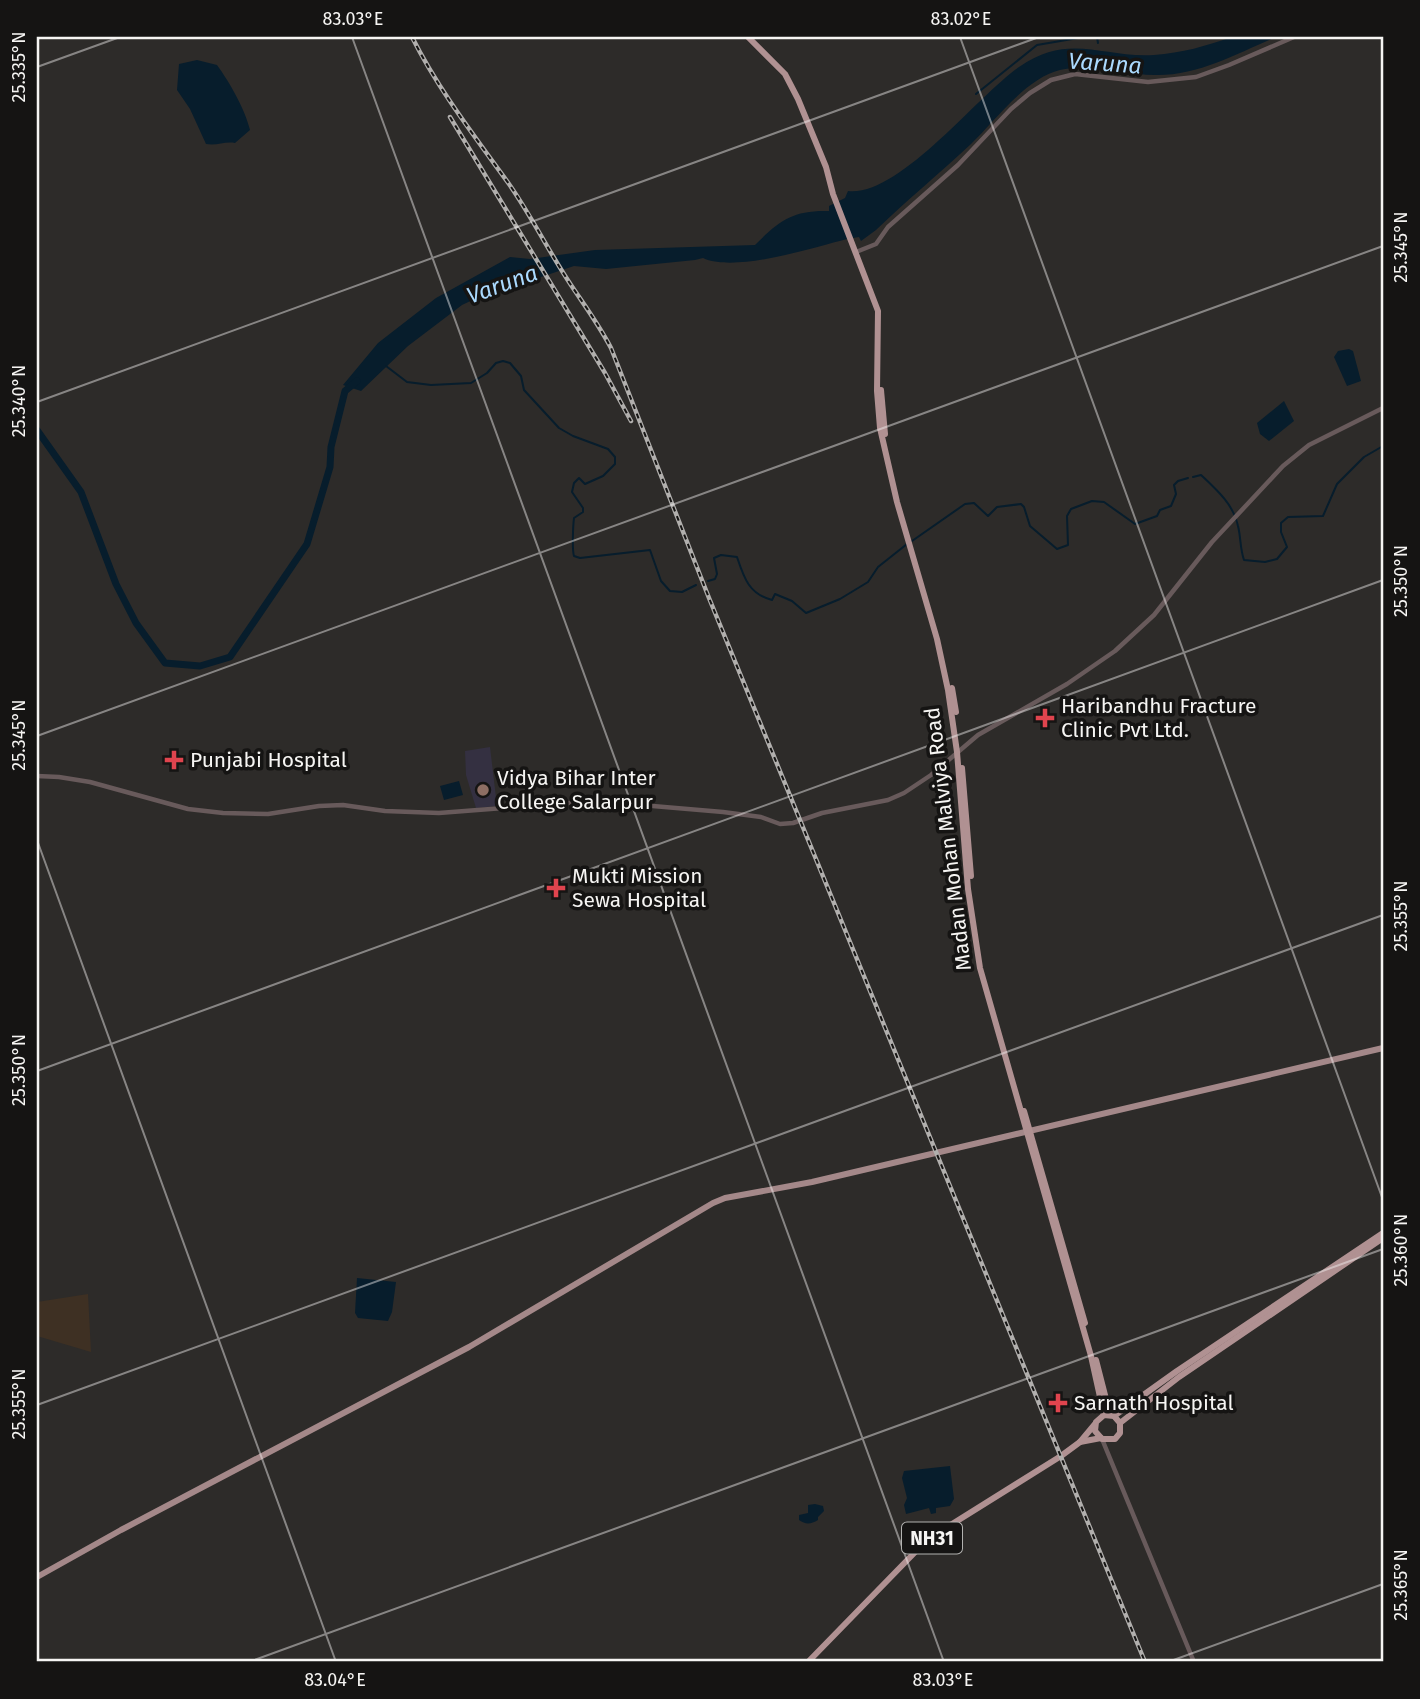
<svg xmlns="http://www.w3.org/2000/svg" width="1420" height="1699" font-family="'Fira Sans',sans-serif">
	<rect width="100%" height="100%" fill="#2d2b29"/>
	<path fill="#3e3023" d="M88,1294l3,58 -54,-16v-34z"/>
	<path fill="#343041" d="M490,747l7,59 -21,2 -10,-33 -1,-24z"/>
	<g fill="#071d2c">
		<path d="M1232,37h44c-38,16 -78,39 -121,38 -31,0 -64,-12 -95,-5 -34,8 -65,51 -89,74 -31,29 -64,56 -95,86l-15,11 -2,-4 -12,2c-35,9 -112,34 -144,19l-8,2 -89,9 -32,-3 -42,14 -28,5 -42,20 -54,41 -47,45 -18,-6 35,-42 58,-45 74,-41 20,2 65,-9 160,-5c24,-24 37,-35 74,-34v-5l16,-8 3,-7c51,6 130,-96 171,-124 51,-35 82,-9 135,-12 28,-2 52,-9 78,-18z"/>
		<path d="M197,60l20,5c13,18 28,44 33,65l-15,13c-10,-2 -18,3 -29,1l-16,-35 -13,-19 2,-26z"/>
		<path d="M1349,349l4,2 8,30 -14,5 -13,-29 4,-6z"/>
		<path d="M1284,401l10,20 -25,20 -9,-7 -3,-11z"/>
		<path d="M459,781l4,14 -19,5 -4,-14z"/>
		<path d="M357,1278l39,4 -4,30 -4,9 -30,-3 -3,-5z"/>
		<path d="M950,1466l4,33 -4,7 -14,2v5l-5,1 -2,-6 -23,6 -2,-9 3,-7 -5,-20 2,-7z"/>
		<path d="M815,1504l8,2 1,5 -6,6v3c-7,4 -12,5 -19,0v-5l9,-2v-8z"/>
	</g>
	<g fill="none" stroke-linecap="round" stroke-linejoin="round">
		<g stroke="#071d2c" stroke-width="2">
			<path d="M1097,37l1,6"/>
			<path d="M976,94l61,-49 47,-8"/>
			<path d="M386,366l21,16 24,3 40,-2 16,-10 9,-10 7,-2 7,2 11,13 3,14 35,38 14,8 35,13 7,8v7l-12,12 -18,8 -6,-6 -5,5 -2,9 11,16v4l-9,6c-1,8 -2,32 0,38l6,2 70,-8 11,31 9,10 12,1 14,-7"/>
			<path d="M1193,477l8,-2c15,14 33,30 37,51 3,12 2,23 6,34l21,2 12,-3 10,-12 -6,-15v-9l7,-6 35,-1 14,-32 27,-27 19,-11"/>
			<path d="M912,541l53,-37 9,-1 14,13 9,-9 24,-3 3,3 6,19 27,23 11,-4 -1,-29 4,-7 21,-8 12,1 31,22 22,-8 3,-6 11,-4 5,-12 -2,-9 4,-4 10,-3"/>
			<path d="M708,581l7,-2 2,-5 -3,-16 7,-3 16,2c7,21 12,37 35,43l3,-6 17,7 14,12 34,-14 28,-17 10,-15 29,-23"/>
		</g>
		<path stroke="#071d2c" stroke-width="7" d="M37,430l44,62 35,92 20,39 29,40 35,3 30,-9 77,-113 23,-77 1,-20 14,-56 12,-10"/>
		<g stroke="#685a5b" stroke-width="4.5">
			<path d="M856,252l20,-8 12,-17 70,-62 53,-56 19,-16 21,-13 24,-6 73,8 48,-5 33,-12 65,-28"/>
			<path d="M37,776l22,1 31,5 98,27 35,4 45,1 51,-8 24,-1 42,6 54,2 155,-12 129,11 38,5 19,7 13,-1 29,-10 66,-13 16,-7 27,-18 47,-40 89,-51 48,-33 39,-36 58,-73 71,-76 26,-21 74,-37"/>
			<path d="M1102,1439l92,223"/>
		</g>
		<path stroke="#a48889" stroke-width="6" d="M37,1577l84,-47 348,-183 244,-144 12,-5 87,-16 571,-134"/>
		<g stroke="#b09192" stroke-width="6">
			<path d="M748,37l37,37 13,25 28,68 7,27 45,117 -1,80 3,37 17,74 40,137 11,51 9,62 11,137 12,79 111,388 13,59"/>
			<path d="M881,390l4,44"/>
			<path d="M952,688l4,24"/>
			<path d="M962,768l9,108"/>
			<path d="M1024,1111l61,212"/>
			<path d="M1096,1360l10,39 7,16"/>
			<path d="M1114,1416l63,-45 206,-138"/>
			<path d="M1120,1423l-6,-7 -10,-1 -8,7 -1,9 7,8h13l5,-6v-10l59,-46 204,-139"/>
			<path d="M1080,1442l21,-4"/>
			<path d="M808,1662l113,-116 20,-15 120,-75 19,-14 15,-18"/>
		</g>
		<g stroke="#b1afad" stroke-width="4.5">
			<g id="rail">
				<path d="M412,37c26,52 63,100 97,147 23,33 40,68 62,101 14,21 28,40 40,63l98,250 436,1064"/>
				<path d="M450,117l155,256 26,48"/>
			</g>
		</g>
		<use href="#rail" stroke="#151413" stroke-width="2" stroke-dasharray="5" stroke-linecap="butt"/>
	</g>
	<path fill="none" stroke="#f6f5f3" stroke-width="2" stroke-opacity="0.45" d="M352,37l592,1625M960,37l423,1163M37,67l83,-30M37,402l1002,-365M37,736l1346,-490M37,840l299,822M37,1071l1346,-491M37,1405l1346,-490M249,1662l1134,-413M1168,1662l215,-78"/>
	<g fill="#e0444e" stroke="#151413" stroke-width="2.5">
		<path d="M1041.5 707.5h7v7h7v7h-7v7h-7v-7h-7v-7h7z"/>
		<path d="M170.5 749.5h7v7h7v7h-7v7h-7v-7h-7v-7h7z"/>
		<path d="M552.5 877.5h7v7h7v7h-7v7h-7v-7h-7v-7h7z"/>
		<path d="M1054.5 1392.5h7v7h7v7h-7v7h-7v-7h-7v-7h7z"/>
	</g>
	<circle fill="#8d6e63" stroke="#151413" stroke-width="2.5" cx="483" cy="790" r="7"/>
	<g text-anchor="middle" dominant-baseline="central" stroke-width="7" stroke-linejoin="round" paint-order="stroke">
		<rect fill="#151413" stroke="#b2b2b0" stroke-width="2" x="902" y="1522.5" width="60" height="31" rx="5"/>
		<g font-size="19" font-weight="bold" fill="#f6f5f3">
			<text x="932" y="1538">NH31</text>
		</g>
		<g font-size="21" fill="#f6f5f3" stroke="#151413" text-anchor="start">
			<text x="1061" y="706">Haribandhu Fracture<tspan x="1061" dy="24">Clinic Pvt Ltd.</tspan></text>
			<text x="190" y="760">Punjabi Hospital</text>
			<text x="497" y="778">Vidya Bihar Inter<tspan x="497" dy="24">College Salarpur</tspan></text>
			<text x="572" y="876">Mukti Mission<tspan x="572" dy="24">Sewa Hospital</tspan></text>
			<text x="1074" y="1403">Sarnath Hospital</text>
		</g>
		<g font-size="21" fill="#f6f5f3" stroke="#151413">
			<text transform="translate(948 839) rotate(-97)">Madan Mohan Malviya Road</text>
		</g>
		<g font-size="23" font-style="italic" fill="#abdaff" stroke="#151413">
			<text transform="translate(1105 63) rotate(4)">Varuna</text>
			<text transform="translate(502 284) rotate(-20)">Varuna</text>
		</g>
	</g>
	<rect width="1420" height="1699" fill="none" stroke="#151413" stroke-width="77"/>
	<rect x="38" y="38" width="1344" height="1622" fill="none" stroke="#f6f5f3" stroke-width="2.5"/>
	<g font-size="18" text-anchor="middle" fill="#f6f5f3">
		<text x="353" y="25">83.03°E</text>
		<text x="961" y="25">83.02°E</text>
		<text transform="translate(19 67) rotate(-90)" y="6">25.335°N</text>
		<text transform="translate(1401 247) rotate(-90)" y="6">25.345°N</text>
		<text transform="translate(19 401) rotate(-90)" y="6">25.340°N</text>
		<text transform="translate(1401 581) rotate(-90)" y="6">25.350°N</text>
		<text transform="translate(19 735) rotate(-90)" y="6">25.345°N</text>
		<text transform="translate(1401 916) rotate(-90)" y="6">25.355°N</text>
		<text transform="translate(19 1070) rotate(-90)" y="6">25.350°N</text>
		<text transform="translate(1401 1250) rotate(-90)" y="6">25.360°N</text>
		<text transform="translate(19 1404) rotate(-90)" y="6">25.355°N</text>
		<text transform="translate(1401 1585) rotate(-90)" y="6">25.365°N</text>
		<text x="335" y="1686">83.04°E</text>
		<text x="943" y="1686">83.03°E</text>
	</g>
</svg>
